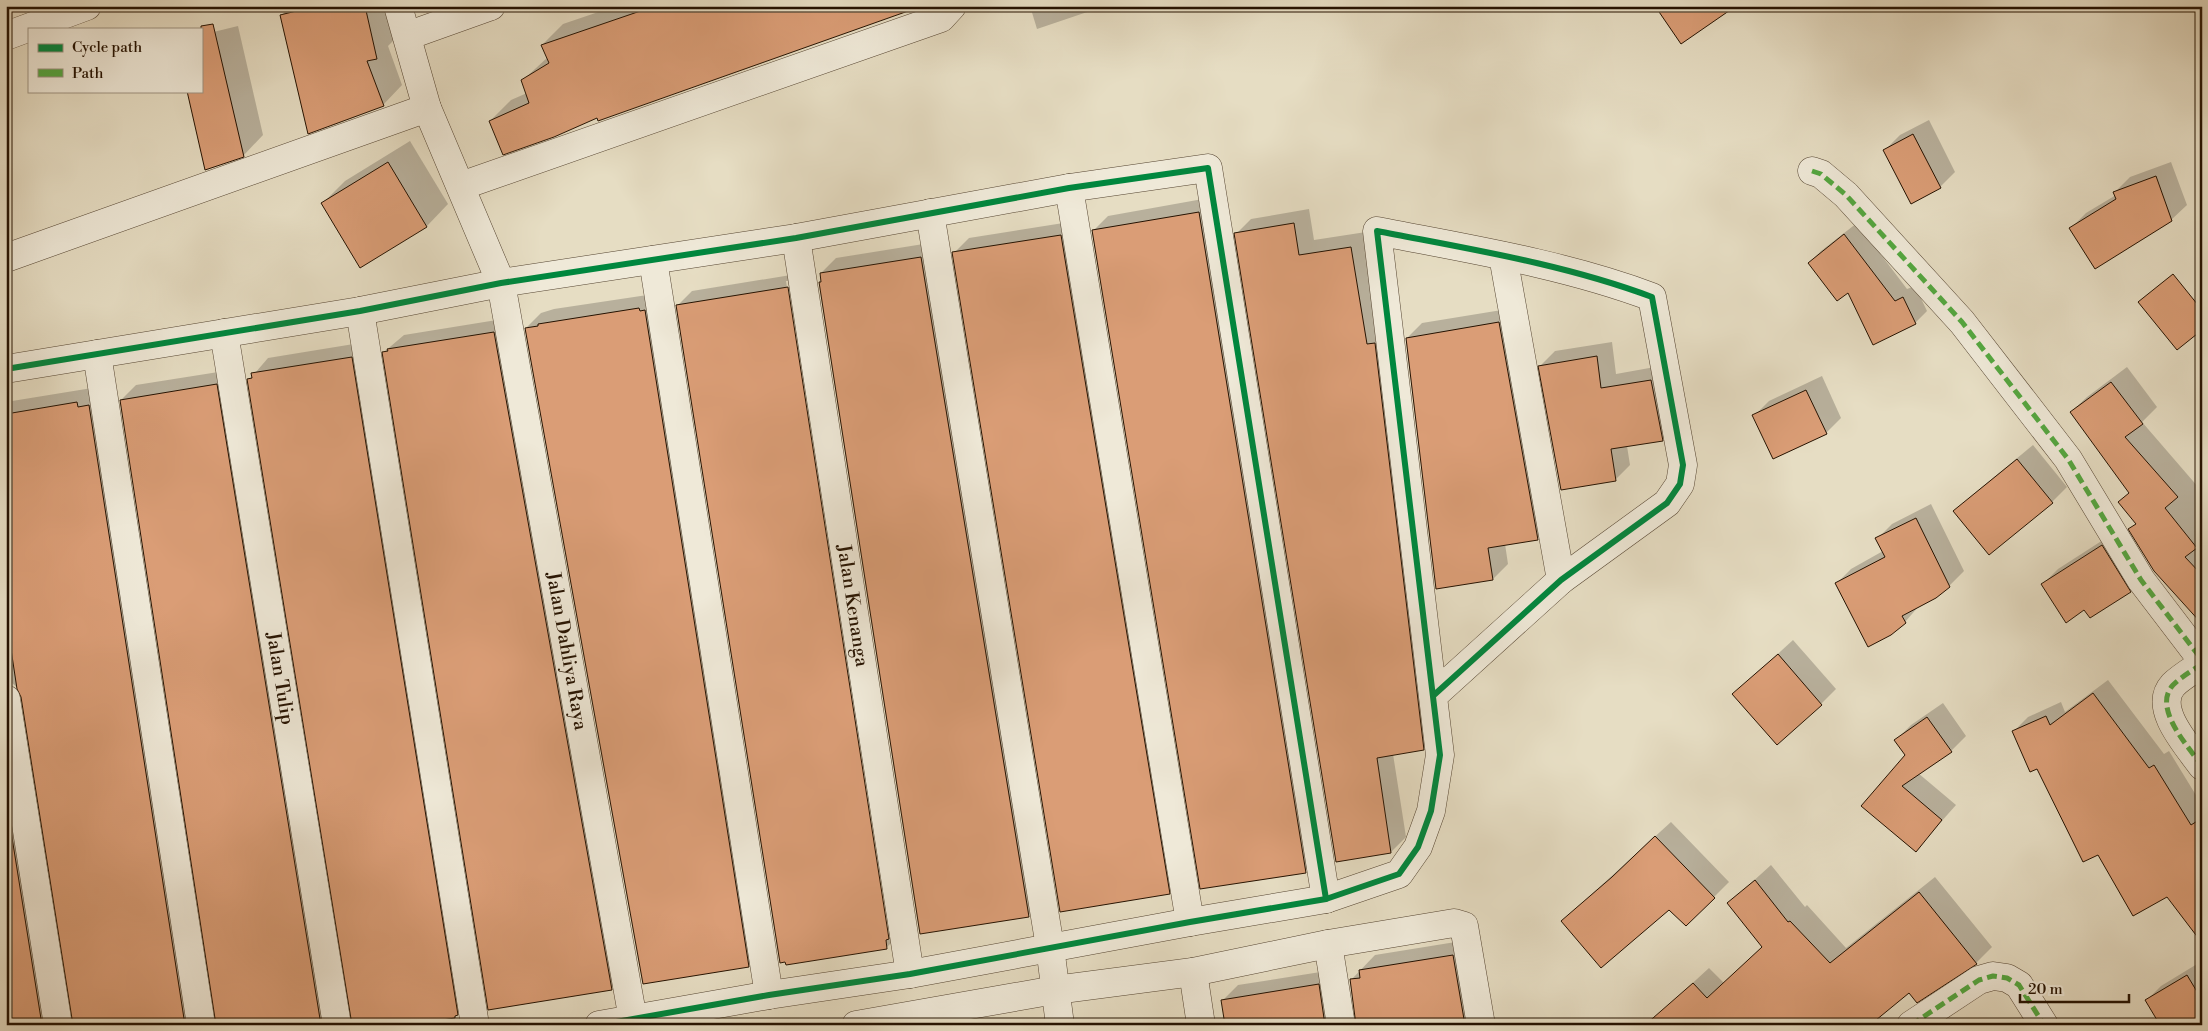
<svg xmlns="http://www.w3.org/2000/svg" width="2208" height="1031" font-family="'Libre Bodoni',serif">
	<rect width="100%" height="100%" fill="#e6ddc3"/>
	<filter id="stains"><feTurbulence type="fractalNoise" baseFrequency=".004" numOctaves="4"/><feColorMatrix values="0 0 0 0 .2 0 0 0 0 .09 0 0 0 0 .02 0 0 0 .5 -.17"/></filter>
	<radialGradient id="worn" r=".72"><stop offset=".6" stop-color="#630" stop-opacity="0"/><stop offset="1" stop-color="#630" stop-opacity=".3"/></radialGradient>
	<g fill="#0003" fill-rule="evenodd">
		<path d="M290,6h99l7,32 -8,8 14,39 -19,20 -101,-90z"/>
		<path d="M616,6h302l-319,114 -1,-4 -108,5 21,-21 16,-7 -4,-13 25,-23 -6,-12 21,-21z"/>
		<path d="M1030,6h75l-68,23z"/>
		<path d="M238,26l25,109 -20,21 -42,-65v-56z"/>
		<path d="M1929,120l26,52 -15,15 -29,15 -26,-52 15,-15z"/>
		<path d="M410,141l38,63 -21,22 -66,40 -38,-63 22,-22z"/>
		<path d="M2171,162l16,43 -16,15 -100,8 15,-15 30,-18 -1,-3 15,-15z"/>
		<path d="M1214,197l106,659 -15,15 -212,-640 15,-15z"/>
		<path d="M1309,209l5,31 52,-8 72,502 -15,15 -30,5 13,83 -15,15 -54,8 -101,-626 15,-15z"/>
		<path d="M1076,221l108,657 -15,15 -215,-640 15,-15z"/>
		<path d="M1857,223l50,66 8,-3 12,25 -12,12 -67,-32 -39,-28 12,-12z"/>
		<path d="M936,242l108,658 -15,15 -209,-632 2,-3 -1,-7 15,-15z"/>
		<path d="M803,273l98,660 -15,15 -209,-642 15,-15zM786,281h2l102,656h-3z"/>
		<path d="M654,294l109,657 -15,15 -222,-638 15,-15 13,-4z"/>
		<path d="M1514,308l38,216 -15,15 -32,5 3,20 -15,15 -86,-241 15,-15z"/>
		<path d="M509,318l117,655 -15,15 -227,-636 20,-17z"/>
		<path d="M366,342l106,657 -17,17 -206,-636 19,-22z"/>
		<path d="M1612,342l4,32 50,-9 11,60 -15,15 -35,6 3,19 -15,15 -75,-114 15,-15z"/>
		<path d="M2127,367l30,40 -15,15 57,66 3,-2v137l-47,-53 -25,-41 7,-7 -17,-20 10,-10 -59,-80 16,-15z"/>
		<path d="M231,370l109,655h-123l-96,-625 15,-15z"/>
		<path d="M1822,376l19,42 -15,15 -72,-17 15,-15z"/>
		<path d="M92,388l119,637h-137l-51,-329 -4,-7 -7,-6h-6v-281z"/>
		<path d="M2033,445l34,42 -15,15 -97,10 15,-15z"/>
		<path d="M1931,504l33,67 -15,15 -30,20 -14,16 -69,-38 15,-15 32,-18 -6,-12 15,-15z"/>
		<path d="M2117,531l28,45 -15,15 -46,17 -41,-24 15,-15z"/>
		<path d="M1793,640l43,49 -15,15 -87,-10z"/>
		<path d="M2108,680l56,74 5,-3 33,54v136l-34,-46 -70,-42 -84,-122 14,-14 33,-15 4,10z"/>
		<path d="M6,693l62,332h-62z"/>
		<path d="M1943,703l23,33 -15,15 -33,22 38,32 -40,45 -53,-44 43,-51 -10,-15 15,-15z"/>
		<path d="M1671,822l58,60 -43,43 -17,-17 -107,13z"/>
		<path d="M1771,865l34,42 2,-2 39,43 89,-71 57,70 -16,16 -67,28 -262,34 62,-57 15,15 39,-37 -34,-43z"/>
		<path d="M1468,940l20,85h-131l-6,-45 24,-25z"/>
		<path d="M2202,961v64l-55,-25 14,-14z"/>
		<path d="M1333,970l18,55h-130l5,-3 -3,-22 15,-15z"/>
	</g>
	<g fill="#da9d76" stroke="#251201">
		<path d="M317,6h48l12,53 -10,2 17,45 -76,28 -28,-119z"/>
		<path d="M655,6h255l1,4 -313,111 -1,-3 -43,19 -51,18 -14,-34 40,-18 -8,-23 28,-17 -8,-18z"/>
		<path d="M1655,6h81l-55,38z"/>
		<path d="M213,24l31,133 -39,13 -18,-79h14v-65z"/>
		<path d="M1913,134l28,54 -30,16 -28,-54z"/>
		<path d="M388,162l39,65 -67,41 -39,-65z"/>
		<path d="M2156,176l16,45 -77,48 -26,-41 47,-29 -3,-7z"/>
		<path d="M1199,212l107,661 -106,16 -108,-659z"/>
		<path d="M1294,223l5,32 52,-8 16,97 8,-1 49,407 -47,8 14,95 -55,9 -102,-629z"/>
		<path d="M1844,234l51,67 8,-4 13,27 -43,21 -25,-52 -11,8 -29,-38z"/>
		<path d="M1061,235l109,659 -110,18 -108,-660z"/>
		<path d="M921,257l108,660 -109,17 -101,-652h2l-1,-9z"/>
		<path d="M2173,274l29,36v20l-25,20 -39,-48z"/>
		<path d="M788,287l101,652 -3,1 1,9 -101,16 -1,-3 -5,1 -104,-658z"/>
		<path d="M639,308l1,3 5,-1 104,657 -106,17 -118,-656 13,-2v-2z"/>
		<path d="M1499,322l39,218 -50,8 5,32 -57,9 -30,-251z"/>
		<path d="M494,332l118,658 -124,20 -106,-658 6,-1 -1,-2z"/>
		<path d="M1597,356l4,32 50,-8 12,61 -52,8 5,32 -55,9 -23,-124z"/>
		<path d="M352,357l106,658 -3,1v2l-46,7h-57l-105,-646 5,-1 -1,-5z"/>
		<path d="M2111,382l32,42 -18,13 53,60 -13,11 32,40 -12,9 17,18v49l-48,-53 -26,-42 8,-5 -18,-22 11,-9 -59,-81z"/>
		<path d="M217,384l104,641h-105l-96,-625z"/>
		<path d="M1806,390l21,44 -54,25 -21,-44z"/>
		<path d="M77,402l1,5 11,-2 96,620h-112l-52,-328 -4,-8 -11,-73v-202z"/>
		<path d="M2017,459l36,44 -64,52 -36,-44z"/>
		<path d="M1916,518l34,69 -14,11 -34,18 4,7 -15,12 -23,12 -33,-64 50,-26 -10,-19z"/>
		<path d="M2102,545l29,47 -41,26 -6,-8 -18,13 -25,-39z"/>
		<path d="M1778,654l44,51 -45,40 -45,-51z"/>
		<path d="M2093,693l56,75 5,-3 37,60 11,-7v125l-35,-46 -34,19 -35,-61 -15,7 -46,-93 -7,3 -18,-41 34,-15 4,9z"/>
		<path d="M1927,717l25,35 -50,34 40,34 -26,32 -55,-46 44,-51 -11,-15z"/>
		<path d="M6,800l36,225h-36z"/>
		<path d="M1655,836l60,62 -29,28 -17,-16 -68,58 -40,-47 51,-44z"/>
		<path d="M1755,880l33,42 2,-1 40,42 89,-71 58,72 -60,39 -8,-10 -39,32h-225l48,-42 14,15 55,-51 -35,-44z"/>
		<path d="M1453,955l12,70h-109l-6,-46 10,-1 -1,-8z"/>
		<path d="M2187,975l15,25v25h-42l-15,-25z"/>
		<path d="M1319,984l6,41h-100l-4,-25z"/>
	</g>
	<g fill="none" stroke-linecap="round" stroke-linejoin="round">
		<g stroke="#554532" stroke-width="29">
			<g id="minor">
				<path id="s1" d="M398,6l29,102 74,175 133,742"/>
				<path d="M6,36l81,-30"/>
				<path d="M407,36l84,-30"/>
				<path d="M1812,171l9,3 25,21 116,127 106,137 73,121 61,80"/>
				<path d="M461,186l480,-168 11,-12"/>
				<path d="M1069,188l121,734"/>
				<path d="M930,213l120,734 10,78"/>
				<path id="s2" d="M796,238l114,736"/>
				<path d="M1503,256l58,324"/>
				<path d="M6,258l421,-150"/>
				<path d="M653,260l116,735"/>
				<path d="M360,311l115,714"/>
				<path id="s3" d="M224,333l113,692"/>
				<path d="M97,354l104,671"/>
				<path d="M6,369l354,-58 141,-28 295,-45 273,-50 139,-20 118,731"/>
				<path d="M2202,664c-9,6 -21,13 -29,21 -21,23 15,61 29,81"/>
				<path d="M6,699l52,326"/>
				<path d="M1328,944l13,81"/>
				<path d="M1193,972l8,53"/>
				<path d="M599,1025l170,-30 141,-21 280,-52 136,-23 73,-25 19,-27 13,-36 9,-56 -63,-524c92,18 187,33 275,66l31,168 -3,19 -13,19 -106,77 -127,115"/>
				<path d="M856,1025l199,-35 138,-18 135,-28 126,-21 10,3 17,99"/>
				<path d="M1911,1025l68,-45 14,-4 14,2 12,7 25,40"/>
			</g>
		</g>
		<use href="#minor" stroke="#efe9d8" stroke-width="28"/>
		<g stroke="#53a840" stroke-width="5" stroke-dasharray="10 5" stroke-linecap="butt">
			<path d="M1812,171l9,3 25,21 116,127 106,137 73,121 61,80"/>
			<path d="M2202,664c-9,6 -21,13 -29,21 -21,23 15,61 29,81"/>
			<path d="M1911,1025l68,-45 14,-4 14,2 12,7 25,40"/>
		</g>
		<g stroke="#efe9d8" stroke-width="9">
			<g id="cycleway">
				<path d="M6,369l354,-58 141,-28 295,-45 273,-50 139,-20 118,731"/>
				<path d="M599,1025l170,-30 141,-21 280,-52 136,-23 73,-25 19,-27 13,-36 9,-56 -63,-524c92,18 187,33 275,66l31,168 -3,19 -13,19 -106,77 -127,115"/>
			</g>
		</g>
		<use href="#cycleway" stroke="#00873e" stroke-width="6"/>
	</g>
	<g text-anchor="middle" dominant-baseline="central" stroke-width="5" stroke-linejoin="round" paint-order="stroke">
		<g font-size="19" fill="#251201" stroke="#efe9d8">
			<text stroke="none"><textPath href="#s2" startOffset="372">Jalan Kenanga</textPath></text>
			<text stroke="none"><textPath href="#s1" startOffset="670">Jalan Dahliya Raya</textPath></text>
			<text stroke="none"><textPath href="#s3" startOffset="350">Jalan Tulip</textPath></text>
		</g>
	</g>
	<rect width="2208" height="1031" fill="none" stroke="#e6ddc3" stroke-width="25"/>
	<rect x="8" y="8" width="2193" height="1016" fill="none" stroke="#251201" stroke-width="2.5"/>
	<rect x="12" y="12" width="2183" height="1006" fill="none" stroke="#251201"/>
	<rect x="28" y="28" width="175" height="65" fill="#efe9d8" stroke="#9e9382"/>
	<rect x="38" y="44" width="25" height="8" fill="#00873e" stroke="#9e9382"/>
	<text x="72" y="52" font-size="15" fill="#251201">Cycle path</text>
	<rect x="38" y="69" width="25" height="8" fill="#53a840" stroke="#9e9382"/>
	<text x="72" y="78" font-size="15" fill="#251201">Path</text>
	<path d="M2020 994v8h109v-8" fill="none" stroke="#251201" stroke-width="2.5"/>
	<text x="2028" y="994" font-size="15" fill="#251201" stroke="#efe9d8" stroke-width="4" paint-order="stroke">20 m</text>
	<rect width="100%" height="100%" filter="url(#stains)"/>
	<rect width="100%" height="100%" fill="url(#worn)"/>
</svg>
